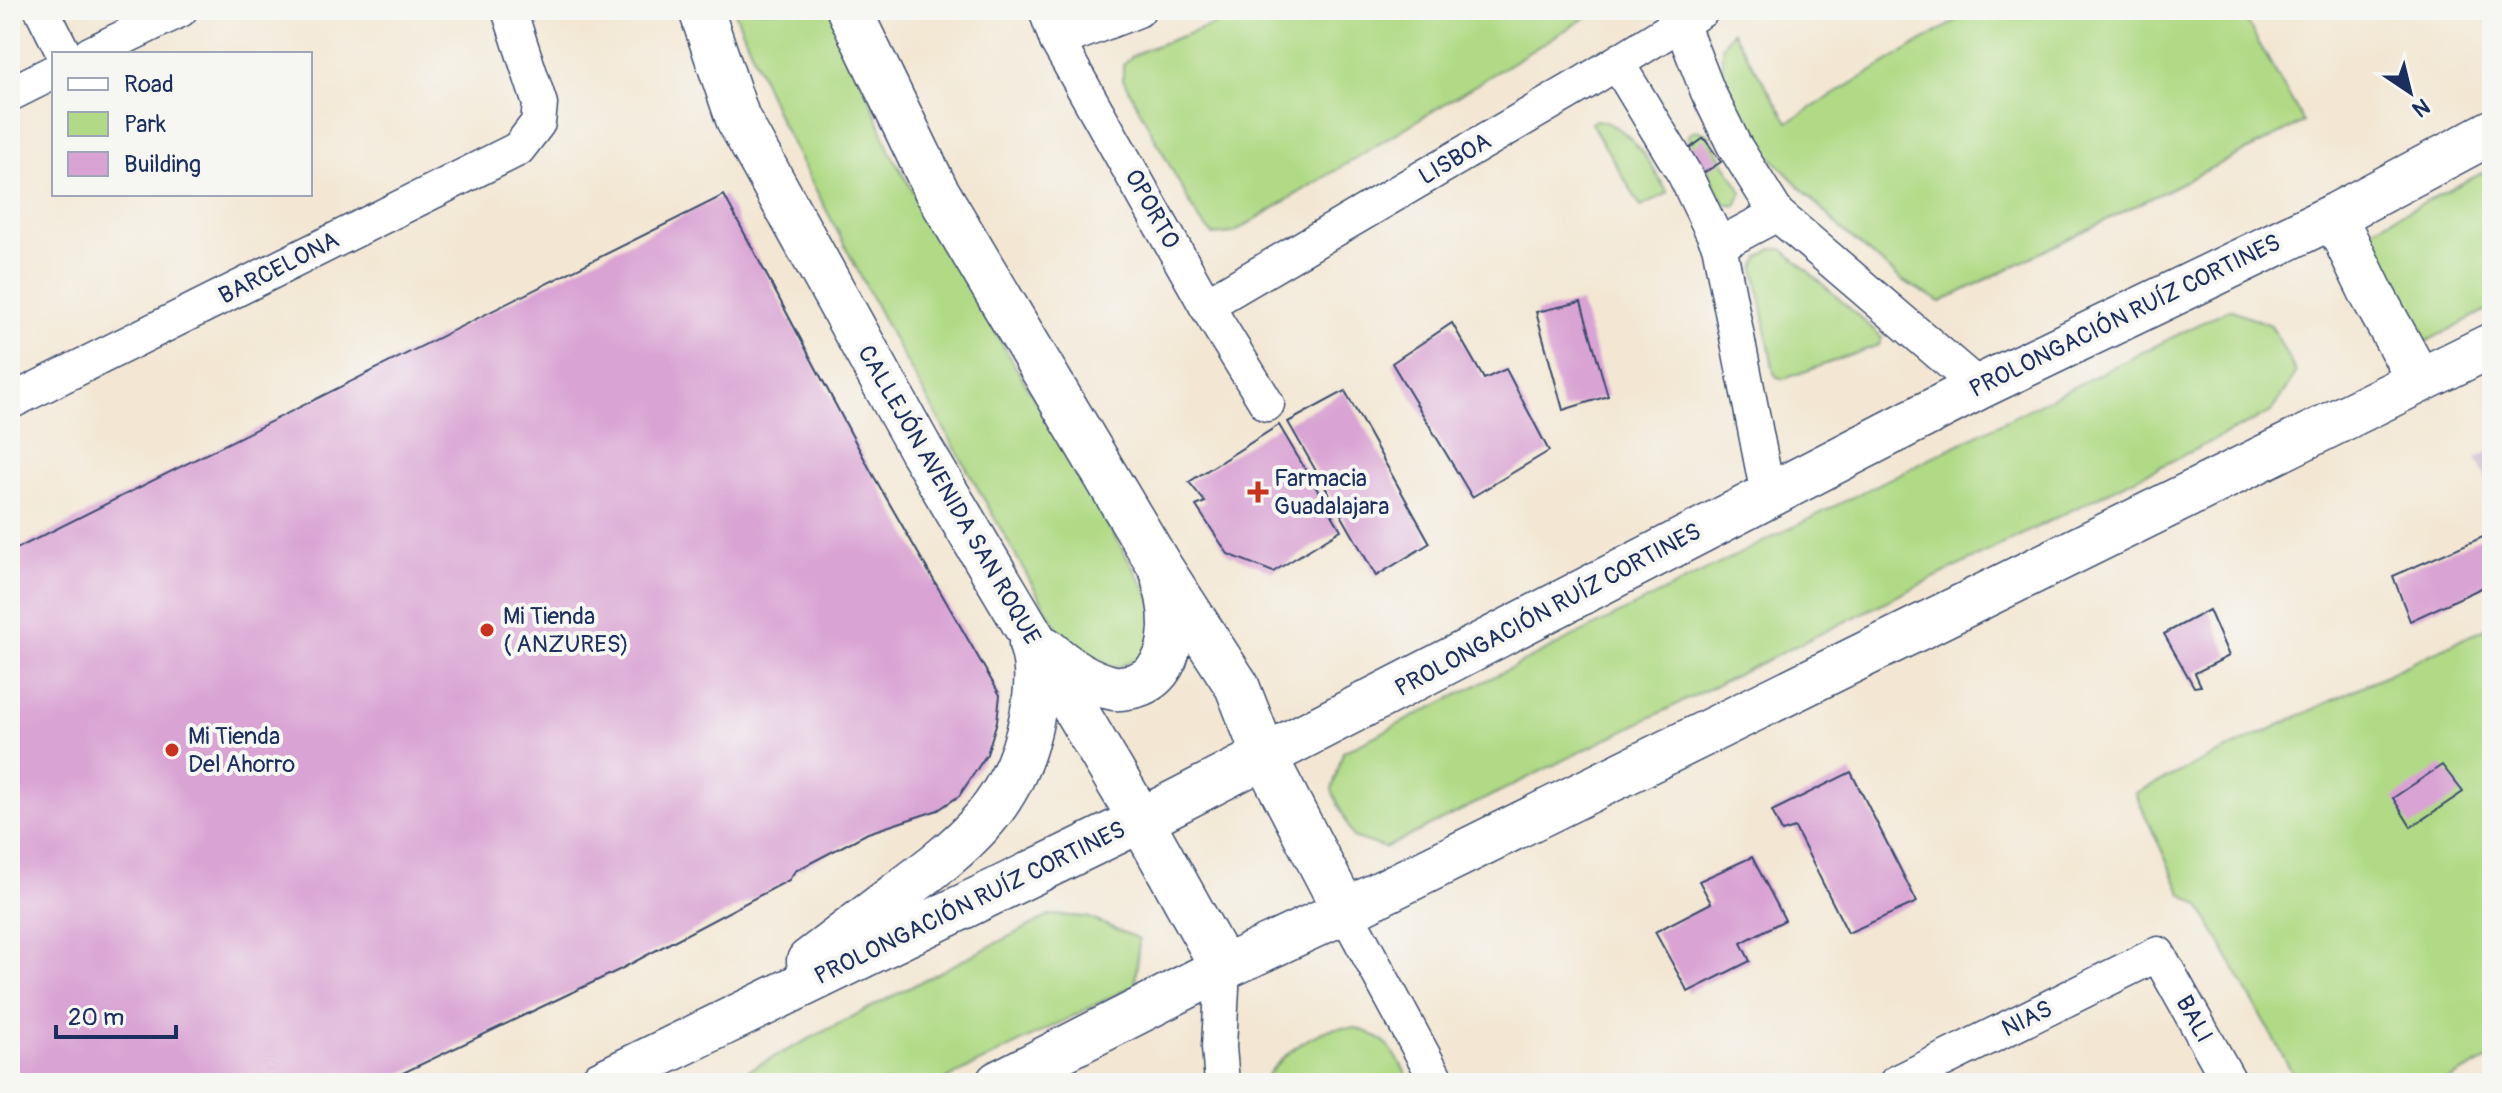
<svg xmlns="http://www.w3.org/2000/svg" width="2502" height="1093" font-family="Pangolin,sans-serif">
	<rect width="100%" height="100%" fill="#f6f6f2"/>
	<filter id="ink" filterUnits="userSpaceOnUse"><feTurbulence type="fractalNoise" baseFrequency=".0125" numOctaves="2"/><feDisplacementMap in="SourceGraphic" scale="16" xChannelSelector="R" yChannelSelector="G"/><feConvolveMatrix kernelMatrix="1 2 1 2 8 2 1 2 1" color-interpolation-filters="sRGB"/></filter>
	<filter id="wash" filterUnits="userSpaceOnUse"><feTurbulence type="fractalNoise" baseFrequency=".006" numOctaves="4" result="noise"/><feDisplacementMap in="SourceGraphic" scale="32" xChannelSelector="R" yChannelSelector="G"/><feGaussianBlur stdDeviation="1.8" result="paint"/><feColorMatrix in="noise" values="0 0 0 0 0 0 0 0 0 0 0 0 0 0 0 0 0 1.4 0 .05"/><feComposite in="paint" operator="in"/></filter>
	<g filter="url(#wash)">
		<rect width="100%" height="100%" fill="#f3e7d3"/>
		<path fill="#ccbed3" d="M2492,450v41l-16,-33z"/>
		<g fill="#b0da85" stroke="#668472" stroke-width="2">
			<path d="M734,10h103l53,142 265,453 -5,44 -17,12 -18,7 -49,-24 -172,-304 -114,-219z"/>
			<path d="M1253,10h345l-365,223 -20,2 -15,-17 -75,-139v-14l9,-9 15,-7z"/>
			<path d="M1974,10h266l64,112 -363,180 -38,-21 -62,-52 -86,-88 -26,-49 -7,-19v-26l10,-16 56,91z"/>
			<path d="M1596,120c36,5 54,45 72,73l-27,14 -50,-84z"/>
			<path d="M1696,130l11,4 35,58 -6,14 -11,-2 -35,-63 -2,-6z"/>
			<path d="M2492,168v139l-72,38 -56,-112z"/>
			<path d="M1772,249h11l90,80 9,9 -3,7 -95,34 -7,-2 -3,-4 -19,-105 4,-10z"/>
			<path d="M2229,309l42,16 25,48 -25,39 -886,436 -32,-11 -21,-47 11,-38z"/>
			<path d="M2492,625v432l-49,26h-145l-98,-177 -18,-12 -47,-101z"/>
			<path d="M1051,915l36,2 52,22 -4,46 -196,98h-216z"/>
			<path d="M1356,1028c34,11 39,25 55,55h-148c11,-22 43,-47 68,-54 7,-2 18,-1 25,-1z"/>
		</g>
		<g id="blocks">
			<g fill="#d9a3d3">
				<path d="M1704,138l17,24 -19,12 -16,-23z"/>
				<path d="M724,195l149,280 127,220 -3,26 -10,33 -28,42 -21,14 -70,23 -73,38 -6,9 -170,90 -237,113h-372v-531z"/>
				<path d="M1581,302l27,94 -45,14 -27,-98z"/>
				<path d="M1452,323l32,56 22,-10 43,82 -77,46 -80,-134z"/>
				<path d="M1345,391l85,152 -54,33 -88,-154z"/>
				<path d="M1279,425l62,105 -68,42 -45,-18 -32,-48 9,-4 -16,-20z"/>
				<path d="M2492,533v50l-82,38 -17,-45z"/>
				<path d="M2209,610l20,46 -34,17 6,13 -7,1 -30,-53z"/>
				<path d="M2442,765l21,27 -52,35 -18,-29z"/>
				<path d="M1851,772l66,130 -69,31 -53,-105 -13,4 -10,-21z"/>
				<path d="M1752,857l33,63 -44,23 9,18 -62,31 -33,-60 56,-29 -12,-22z"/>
			</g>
		</g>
	</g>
	<g filter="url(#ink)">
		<use href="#blocks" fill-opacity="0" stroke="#3b4b70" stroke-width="2"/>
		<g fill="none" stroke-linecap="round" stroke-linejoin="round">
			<g stroke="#3b4b70" stroke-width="37">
				<g id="street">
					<path d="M42,10l22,44"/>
					<path d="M1046,10l11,31 149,264 61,99"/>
					<path d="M1681,23l27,69 26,53 43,69 202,173"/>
					<path d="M1057,41l81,-31"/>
					<path d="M90,54l90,-44"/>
					<path d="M1617,63l68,112 34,70 49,250"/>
					<path d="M10,94l44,-22"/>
					<path d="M1719,245l58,-31"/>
					<path d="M1206,305l378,-222 118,-73"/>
					<path d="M10,402l508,-253 20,-26 2,-19 -31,-94"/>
					<path d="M1345,911l93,172"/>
					<path d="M1222,1083l-3,-36 4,-79"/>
					<path d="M1896,1083l262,-129 72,129"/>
				</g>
			</g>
			<g stroke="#3b4b70" stroke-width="47">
				<g id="secondary">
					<path d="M701,10l37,109 183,331 220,370 82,148"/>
					<path d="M849,10l87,180 224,377 77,119 27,69 81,156"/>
					<path d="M2334,216l40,82 45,82"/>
					<path d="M1045,649c19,17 43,34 69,39 7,1 12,-1 19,-2 45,-11 42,-70 31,-105"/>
					<path d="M809,961c29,-22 58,-44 87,-66 69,-51 120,-90 136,-179 5,-25 7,-48 -1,-72"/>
					<path d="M601,1083l540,-263 838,-433 355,-171 158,-84"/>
					<path d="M998,1083l225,-115 122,-57 1147,-566"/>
				</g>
			</g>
			<use href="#street" stroke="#fff" stroke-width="34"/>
			<use href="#secondary" stroke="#fff" stroke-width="44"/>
		</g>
	</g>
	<g fill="#c8321e" stroke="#f6f6f2" stroke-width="3">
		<path d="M1254 480h8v8h8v8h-8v8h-8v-8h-8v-8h8z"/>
		<circle cx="487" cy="630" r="8"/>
		<circle cx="172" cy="750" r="8"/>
	</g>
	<g text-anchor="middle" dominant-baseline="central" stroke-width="8" stroke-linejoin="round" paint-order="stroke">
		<g font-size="24" fill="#1b2f5e" stroke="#f6f6f2">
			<text transform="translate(1455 159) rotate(-30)">LISBOA</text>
			<text transform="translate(1152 209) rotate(61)">OPORTO</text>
			<text transform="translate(279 268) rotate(-27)">BARCELONA</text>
			<text transform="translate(2125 316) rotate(-26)">PROLONGACIÓN RUÍZ CORTINES</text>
			<text transform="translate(949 495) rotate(60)">CALLEJÓN AVENIDA SAN ROQUE</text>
			<text transform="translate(1548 610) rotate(-28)">PROLONGACIÓN RUÍZ CORTINES</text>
			<text transform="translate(970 903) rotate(-26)">PROLONGACIÓN RUÍZ CORTINES</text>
			<text transform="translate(2027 1019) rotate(-26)">NIAS</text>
			<text transform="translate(2194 1019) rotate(61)">BALI</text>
		</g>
		<g font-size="24" fill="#1b2f5e" stroke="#f6f6f2" text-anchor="start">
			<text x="1274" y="478">Farmacia<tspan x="1274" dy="28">Guadalajara</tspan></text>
			<text x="503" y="616">Mi Tienda<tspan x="503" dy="28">( ANZURES)</tspan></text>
			<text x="188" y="736">Mi Tienda<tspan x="188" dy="28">Del Ahorro</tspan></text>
		</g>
	</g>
	<rect width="2502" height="1093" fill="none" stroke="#f6f6f2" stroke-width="40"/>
	<rect x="52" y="52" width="260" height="144" fill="#f6f6f2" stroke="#9ea6b7" stroke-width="2"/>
	<rect x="68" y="78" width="40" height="12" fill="#ffffff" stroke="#9ea6b7" stroke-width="2"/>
	<text x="124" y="92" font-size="24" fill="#1b2f5e">Road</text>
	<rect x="68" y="112" width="40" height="24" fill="#b0da85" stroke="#9ea6b7" stroke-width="2"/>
	<text x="124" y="132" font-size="24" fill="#1b2f5e">Park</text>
	<rect x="68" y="152" width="40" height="24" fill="#d9a3d3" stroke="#9ea6b7" stroke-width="2"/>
	<text x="124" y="172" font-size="24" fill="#1b2f5e">Building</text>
	<g transform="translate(2410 92) rotate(145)" stroke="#f6f6f2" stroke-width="6" paint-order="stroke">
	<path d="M0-6L14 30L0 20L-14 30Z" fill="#1b2f5e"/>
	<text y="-12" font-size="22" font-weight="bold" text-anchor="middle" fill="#1b2f5e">N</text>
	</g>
	<path d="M56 1025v12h120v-12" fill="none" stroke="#1b2f5e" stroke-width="4"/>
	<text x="68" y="1025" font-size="24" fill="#1b2f5e" stroke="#f6f6f2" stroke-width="6" paint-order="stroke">20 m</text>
</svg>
